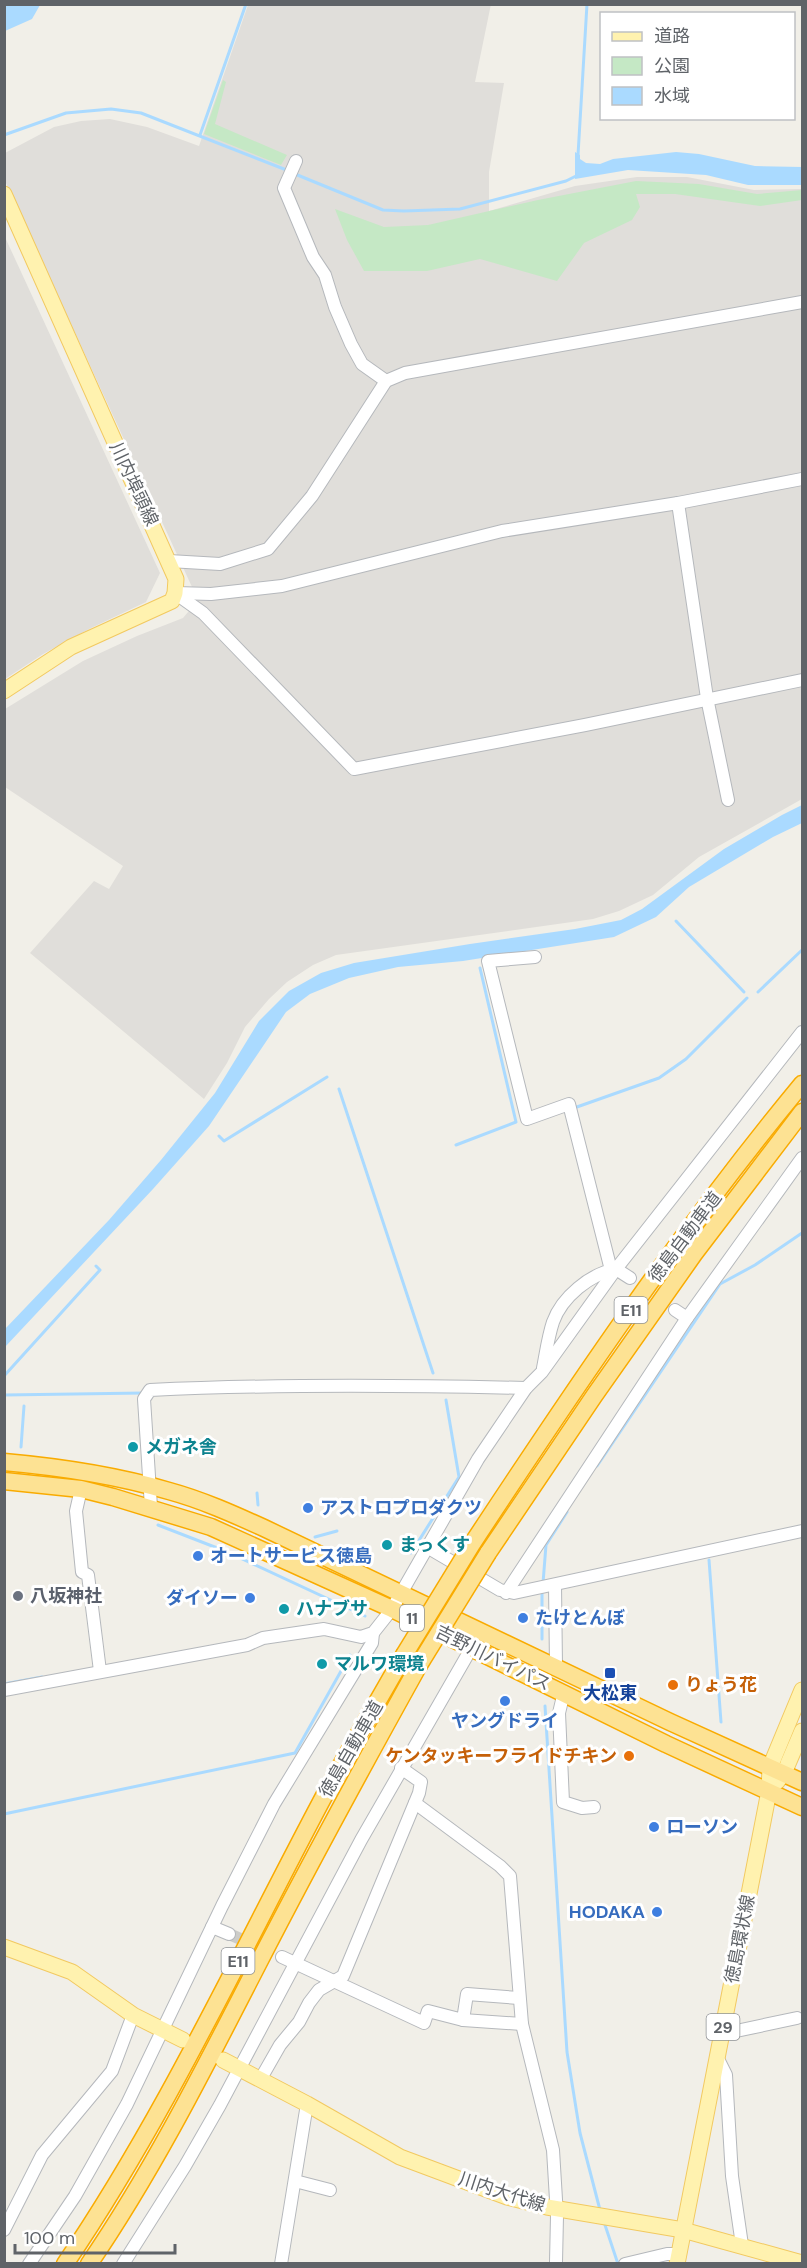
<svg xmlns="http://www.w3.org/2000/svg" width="807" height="2268" font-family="'DM Sans','Noto Sans JP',sans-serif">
	<rect width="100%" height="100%" fill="#f1efe8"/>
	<g fill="#e0deda">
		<path d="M491,4l-16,78 29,1 -15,89v39l86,-25 62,-9h50l67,13 48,-1v610l-103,58 -46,38 -34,16 -26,8 -257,36 -23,10 -26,17 -18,17 -24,28 -18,36 -23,36 -174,-146 64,-72 15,8 14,-23 -118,-79v-78l78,-48 54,-25 46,-18 15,-18 -193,-419v-28l49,-26 27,-6 29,-2 37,8 52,19 49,-141z"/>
		<path d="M4,235l156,338 -14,29 -55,26 -48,26 -38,25z"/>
	</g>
	<g fill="#c5e8c5">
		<path d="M223,80l3,2 -11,42 72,31 -6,10 -77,-31z"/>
		<path d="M636,181l63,3 58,10 45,-4v10l-42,6 -85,-12h-39l4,13 -8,13 -48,23 -27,38 -77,-22 -53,12h-63l-17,-31 -12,-31 49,18 44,-2 110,-25z"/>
	</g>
	<g fill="#aadaff">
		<path d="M4,5l1,-1 35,1 -8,14 -27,12z"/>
		<path d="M575,152l5,3v4l6,4 14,1 13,-5 63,-7 23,2 56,12 47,1v18h-54l-42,-10 -78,-5 -53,9z"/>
		<path d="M802,805v18l-29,14 -84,50 -33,30 -42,20 -151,24 -65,6 -49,11 -39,16 -24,18 -77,114 -56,63 -148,158v-18l104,-109 52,-60 54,-67 44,-72 30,-30 32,-18 33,-10 116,-19 105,-15 46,-9 21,-11 82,-60 58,-34z"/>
	</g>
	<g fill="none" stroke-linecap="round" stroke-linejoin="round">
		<g stroke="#aadaff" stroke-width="3">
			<path d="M4,135l62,-22 45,-4 30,4 148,58"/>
			<path d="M200,135l46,-131"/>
			<path d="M578,155l9,-151"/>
			<path d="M295,174l88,36 21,1 56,-2 106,-28 10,-5"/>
			<path d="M676,921l68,71"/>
			<path d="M758,992l44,-42"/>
			<path d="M339,1089l94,284"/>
			<path d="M574,1108l85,-30 27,-19 61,-61"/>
			<path d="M219,1136l5,5 103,-64"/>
			<path d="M456,1145l60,-23 -36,-154"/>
			<path d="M4,1376l96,-106 -4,-4"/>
			<path d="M4,1395l140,-2"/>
			<path d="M21,1447l3,-41"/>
			<path d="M597,1466l123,-182 35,-19 47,-32"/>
			<path d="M257,1493l1,12"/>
			<path d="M158,1525l67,26 140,65"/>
			<path d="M315,1537l22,-6"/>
			<path d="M411,1553l48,-76 -13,-77"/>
			<path d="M709,1560l12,162"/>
			<path d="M543,1583l3,-38 21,-33"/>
			<path d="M542,1639v-49"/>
			<path d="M4,1684l38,-7"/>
			<path d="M545,1706l22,346 13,81 20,77"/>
			<path d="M4,1814l291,-61 55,-98"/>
			<path d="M604,2222l14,42"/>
		</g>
		<path stroke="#ccccc8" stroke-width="12" stroke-dasharray="12 6" stroke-linecap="butt" d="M229,1934l53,23"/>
		<g stroke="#b5b8bc" stroke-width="14">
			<g id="minor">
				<path d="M296,161l-12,27 29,69 12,18 10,32 16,37 11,20 24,17"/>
				<path d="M678,503l29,195 21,102"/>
				<path d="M169,561l51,3 48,-15 44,-53 74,-115 19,-8 397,-71"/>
				<path d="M175,593l28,20 151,156 231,-44 217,-45"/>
				<path d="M176,593l35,1 71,-8 220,-55 176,-28 124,-24"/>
				<path d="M535,957l-47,4 39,158 42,-15 42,166"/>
				<path d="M675,1310l12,8 115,-160"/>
				<path d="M543,1368c3,-15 5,-31 10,-46 9,-25 37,-48 63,-53l14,9"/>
				<path d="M81,1489l-5,22 6,61 6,3 12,96"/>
				<path d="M151,1507l-7,-108 6,-9c126,-6 251,-5 376,-2"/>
				<path d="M427,1547l73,43 14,3 288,-62"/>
				<path d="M555,1585l1,81"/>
				<path d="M506,1593l181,-275"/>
				<path d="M4,1690l243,-45 16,-7 61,-9 37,8 12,-4 19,-24 86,-150 48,-71 16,-16 74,-103 186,-237"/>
				<path d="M564,1692l-5,21 4,89 19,6 12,-1"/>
				<path d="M415,1803l85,63 10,10 12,148 31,126 4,66 -1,46"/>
				<path d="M212,1927l17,7"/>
				<path d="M282,1957l142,66 4,-12 35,9 59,4"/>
				<path d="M463,2020l4,-26 52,4"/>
				<path d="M722,2034l75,-16"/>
				<path d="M717,2057l9,18 6,101 10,69"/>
				<path d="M260,2080l20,-35 19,-23 10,-19 10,-13 24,-14 76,-183 2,-11 -20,-14"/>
				<path d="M295,2181l35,9"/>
				<path d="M4,2230l38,-75 70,-84 21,-56"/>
				<path d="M29,2264l46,-68 52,-92 95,-198 52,-102 98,-161 1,-10"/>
				<path d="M123,2264l62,-98 35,-61 141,-265 111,-193"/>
				<path d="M281,2264l26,-160"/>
				<path d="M625,2264l42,-10h12"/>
			</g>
		</g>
		<g stroke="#f2c960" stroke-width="17">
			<g id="major">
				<path d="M4,194l172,385 -1,14 -3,8 -101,46 -67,44"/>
				<path d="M777,1782l7,-9 18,-42"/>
				<path d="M4,1947l68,25 61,43 50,25"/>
				<path d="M223,2060l84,44 93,53 107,40 40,10 136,23 119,33"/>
				<path d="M677,2264l92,-473 1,-24 32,-77"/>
			</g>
		</g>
		<g stroke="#f9ab00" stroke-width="19">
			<g id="highway">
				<path d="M4,1462c56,5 111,13 165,29 33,9 64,23 95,37l406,194 132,60"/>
				<path d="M4,1481l77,8 32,8 98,30 181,82 274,135 136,63"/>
				<path d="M472,1544c104,-158 210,-315 330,-460"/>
				<path d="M488,1553l106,-157 100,-142 108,-142"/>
				<path d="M65,2264c100,-147 175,-310 258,-466 26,-48 54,-95 81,-143"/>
				<path d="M89,2264c65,-95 117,-199 169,-300 52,-101 106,-200 161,-299"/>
			</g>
		</g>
		<use href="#minor" stroke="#fff" stroke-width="12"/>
		<use href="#major" stroke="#fff2af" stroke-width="15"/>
		<use href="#highway" stroke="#fde293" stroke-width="16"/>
		<g stroke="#f9ab00" stroke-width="19" stroke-linecap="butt">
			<g id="highway-bridge">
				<path d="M404,1655l68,-111"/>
				<path d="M419,1665l69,-112"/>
			</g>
		</g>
		<use href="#highway-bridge" stroke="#fde293" stroke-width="16"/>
	</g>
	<g fill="#0f9aa8" stroke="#fff" stroke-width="2">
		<circle cx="133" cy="1447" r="6"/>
		<circle cx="387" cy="1545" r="6"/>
		<circle cx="284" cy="1609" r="6"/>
		<circle cx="322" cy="1664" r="6"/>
	</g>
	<g fill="#3f7fe0" stroke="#fff" stroke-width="2">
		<circle cx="308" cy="1508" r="6"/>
		<circle cx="198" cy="1556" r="6"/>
		<circle cx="250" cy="1598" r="6"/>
		<circle cx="523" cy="1618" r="6"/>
		<circle cx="505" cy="1701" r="6"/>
		<circle cx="654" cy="1827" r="6"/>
		<circle cx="657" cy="1912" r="6"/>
	</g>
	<circle fill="#6b7280" stroke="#fff" stroke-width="2" cx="18" cy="1596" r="6"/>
	<rect fill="#1a4fb4" stroke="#fff" stroke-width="2" x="604" y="1667" width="12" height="12" rx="3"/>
	<g fill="#e8710a" stroke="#fff" stroke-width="2">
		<circle cx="673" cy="1685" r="6"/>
		<circle cx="629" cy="1756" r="6"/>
	</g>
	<g text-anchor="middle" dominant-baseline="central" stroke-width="6" stroke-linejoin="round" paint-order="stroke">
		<g fill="#fff" stroke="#8f9295" stroke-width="1.5">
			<rect x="614.5" y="1297" width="33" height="26" rx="4.5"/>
			<rect x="400" y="1605" width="24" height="26" rx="4.5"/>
			<rect x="221.5" y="1948" width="33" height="26" rx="4.5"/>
			<rect x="706.5" y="2014" width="33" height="26" rx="4.5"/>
		</g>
		<g font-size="16" font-weight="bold" fill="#5f6368">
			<text x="631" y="1310">E11</text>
			<text x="412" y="1618">11</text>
			<text x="238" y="1961">E11</text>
			<text x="723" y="2027">29</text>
		</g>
		<g font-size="18" fill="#5f6368" stroke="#fff">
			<text transform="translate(134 484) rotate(65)">川内埠頭線</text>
			<text transform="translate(685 1237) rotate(-53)">徳島自動車道</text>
			<text transform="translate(493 1658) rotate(26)">吉野川バイパス</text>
			<text transform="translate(351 1749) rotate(-60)">徳島自動車道</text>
			<text transform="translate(740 1939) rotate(-79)">徳島環状線</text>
			<text transform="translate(502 2192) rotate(18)">川内大代線</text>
		</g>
		<g font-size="18" font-weight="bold" fill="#0d838f" stroke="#fff" text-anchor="start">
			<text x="145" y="1447">メガネ舎</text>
			<text x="399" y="1545">まっくす</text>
			<text x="296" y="1609">ハナブサ</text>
			<text x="334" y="1664">マルワ環境</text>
		</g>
		<g font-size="18" font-weight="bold" fill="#366cbe" stroke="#fff" text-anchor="start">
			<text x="320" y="1508">アストロプロダクツ</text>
			<text x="210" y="1556">オートサービス徳島</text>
			<text x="238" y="1598" text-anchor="end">ダイソー</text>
			<text x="535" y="1618">たけとんぼ</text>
			<text x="505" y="1721" text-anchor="middle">ヤングドライ</text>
			<text x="666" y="1827">ローソン</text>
			<text x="645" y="1912" text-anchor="end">HODAKA</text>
		</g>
		<g font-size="18" font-weight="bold" fill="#5b616d" stroke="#fff" text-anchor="start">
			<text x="30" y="1596">八坂神社</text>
		</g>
		<g font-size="18" font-weight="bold" fill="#c56008" stroke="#fff" text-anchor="start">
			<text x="685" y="1685">りょう花</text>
			<text x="617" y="1756" text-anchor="end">ケンタッキーフライドチキン</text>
		</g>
		<g font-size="18" font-weight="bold" fill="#164399" stroke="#fff">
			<text x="610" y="1693">大松東</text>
		</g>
	</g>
	<rect width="807" height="2268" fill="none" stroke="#5f6368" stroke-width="12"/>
	<rect x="600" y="12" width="195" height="108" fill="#ffffff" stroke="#bfc1c3" stroke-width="1.5"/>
	<rect x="612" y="32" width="30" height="9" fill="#fff2af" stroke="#bfc1c3" stroke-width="1.5"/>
	<text x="654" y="42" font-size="18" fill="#5f6368">道路</text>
	<rect x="612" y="57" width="30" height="18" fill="#c5e8c5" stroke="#bfc1c3" stroke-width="1.5"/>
	<text x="654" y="72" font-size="18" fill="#5f6368">公園</text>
	<rect x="612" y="87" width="30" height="18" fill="#aadaff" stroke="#bfc1c3" stroke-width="1.5"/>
	<text x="654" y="102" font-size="18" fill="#5f6368">水域</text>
	<path d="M15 2244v9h160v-9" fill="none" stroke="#5f6368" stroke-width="3"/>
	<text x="24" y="2244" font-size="18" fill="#5f6368" stroke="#ffffff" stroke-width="4.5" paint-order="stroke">100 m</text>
</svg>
